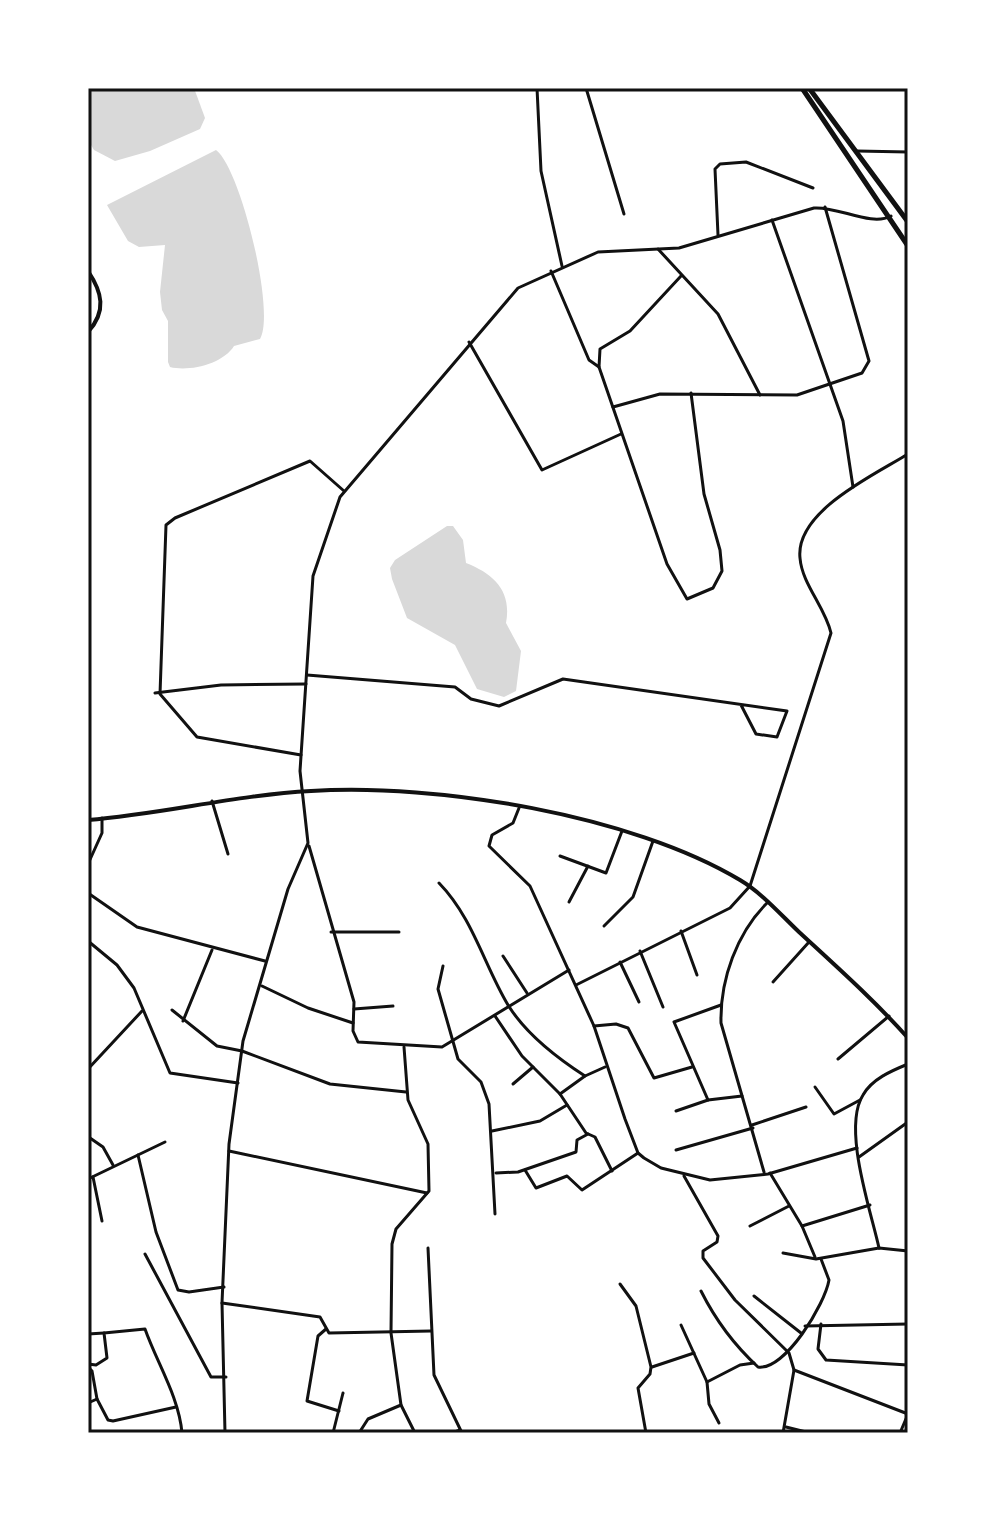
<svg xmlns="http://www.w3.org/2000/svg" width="996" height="1521" font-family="Overpass,sans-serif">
	<rect width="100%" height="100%" fill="#fff"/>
	<g fill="#d9d9d9">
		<path d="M88,88h106l11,30 -5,11 -50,22 -35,10 -21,-11 -6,-10z"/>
		<path d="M216,150c24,17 60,162 44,189l-26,7c-11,18 -45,26 -64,21l-2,-5v-41l-6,-11 -2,-18 5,-47 -26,2 -11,-6 -21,-36z"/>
		<path d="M447,526h6l10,14 3,23c28,11 46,28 40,60l15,28 -5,40 -12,6 -27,-8 -22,-44 -48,-27 -15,-39 -2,-11 5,-8z"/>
	</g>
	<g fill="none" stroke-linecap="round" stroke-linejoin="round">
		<g stroke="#111" stroke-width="3">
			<path d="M537,88l4,83 21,95"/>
			<path d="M586,88l38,126"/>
			<path d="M857,151l51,1"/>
			<path d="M772,220l71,201 10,66"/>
			<path d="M718,235l-3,-66 5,-5 26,-2 67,26"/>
			<path d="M658,249l60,65 42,81"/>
			<path d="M551,271l38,89 10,7 68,197 20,35 26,-11 9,-17 -2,-21 -16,-56 -13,-101"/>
			<path d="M469,342l73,128 79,-36"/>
			<path d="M599,367l1,-18 30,-18 51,-55"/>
			<path d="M613,407l47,-13 137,1 65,-22 7,-12 -44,-154"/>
			<path d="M307,675l148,12 16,12 28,7 64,-27 224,32 -10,26 -21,-3 -15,-29"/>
			<path d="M155,693l66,-8 85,-1"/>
			<path d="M301,755l-104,-18 -37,-43 6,-169 9,-7 135,-57 34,30"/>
			<path d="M212,801l16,53"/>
			<path d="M519,808l-6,15 -21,12 -3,11 41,40 64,140 31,93 13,34 6,5 17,10 49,12 58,-6 89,-26"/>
			<path d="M309,846l45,156 -1,29 5,11 84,5 127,-77"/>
			<path d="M560,856l46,17 16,-42"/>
			<path d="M88,864l14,-31v-15"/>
			<path d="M439,883c34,35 45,82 69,122 18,29 49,53 77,71l20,-9"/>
			<path d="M88,893l49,34 128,34"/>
			<path d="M569,902l19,-36"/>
			<path d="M604,926l29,-29 20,-56"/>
			<path d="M681,931l16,44"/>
			<path d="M331,932h68"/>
			<path d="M88,941l29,24 17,23 36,85 68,10"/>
			<path d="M640,951l23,56"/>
			<path d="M503,956l24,37"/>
			<path d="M620,962l19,40"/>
			<path d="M443,966l-5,23 20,70 23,23 8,22 6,110"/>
			<path d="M773,982l36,-40"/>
			<path d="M576,985l154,-77 20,-22 81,-253c-6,-26 -29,-49 -31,-75 -5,-47 76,-84 108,-104"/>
			<path d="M262,986l46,22 45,15"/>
			<path d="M354,1009l39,-3"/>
			<path d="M172,1010l45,36 25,5 88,33 76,8"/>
			<path d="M495,1016l27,40 38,38 26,39 9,4 17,34"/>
			<path d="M183,1021l29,-71"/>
			<path d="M594,1026l22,-2 12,4 26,50 38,-11"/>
			<path d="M404,1047l4,53 20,44 1,47 -33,38 -4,15 -1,89 10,72 14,28"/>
			<path d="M838,1059l51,-43"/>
			<path d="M88,1069l54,-58"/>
			<path d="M513,1084l20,-17"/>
			<path d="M815,1087l19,27 26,-14"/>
			<path d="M560,1094l25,-18"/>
			<path d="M708,1100l-34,-78 47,-17"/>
			<path d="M676,1111l32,-11 34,-4"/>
			<path d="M752,1125l54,-18"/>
			<path d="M492,1131l48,-10 27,-16"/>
			<path d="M90,1138l13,9 10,18"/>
			<path d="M676,1150l77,-22"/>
			<path d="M229,1151l198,42"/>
			<path d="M138,1155l18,77 22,58 11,2 35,-5"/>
			<path d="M859,1157l49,-35"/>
			<path d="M525,1170l11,18 31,-12 15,14 56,-37"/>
			<path d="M764,1172l-43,-149c-1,-44 16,-90 46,-120"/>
			<path d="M496,1173l22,-1 58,-20 1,-12 11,-6"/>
			<path d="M770,1173l32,53 13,31"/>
			<path d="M684,1176l34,60 -1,6 -14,9v7l32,42 54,53 5,17 -11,63"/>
			<path d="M93,1177l9,44"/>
			<path d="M88,1179l77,-37"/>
			<path d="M750,1226l39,-20"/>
			<path d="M802,1226l68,-21"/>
			<path d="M428,1248l6,127 28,58"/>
			<path d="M879,1248c-8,-37 -37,-120 -16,-153 9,-16 28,-24 45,-31"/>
			<path d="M783,1253l33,6 63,-11 29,3"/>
			<path d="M145,1254l66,123h15"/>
			<path d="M620,1284l16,22 15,61 -1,7 -12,14 8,45"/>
			<path d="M701,1291c15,30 32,53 57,76 27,4 67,-63 71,-87l-8,-21"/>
			<path d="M754,1296l47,37"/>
			<path d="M222,1303l98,14 9,16 102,-2"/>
			<path d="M821,1324l-3,25 8,11 82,5"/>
			<path d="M681,1325l26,57 2,22 10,19"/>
			<path d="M805,1326l103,-2"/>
			<path d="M326,1329l-8,7 -11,65 32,10"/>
			<path d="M88,1334l16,-1"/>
			<path d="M88,1364l8,1 11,-7 -3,-25 41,-4c12,34 34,68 37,104"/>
			<path d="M88,1367l4,4 5,28"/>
			<path d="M652,1367l42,-14"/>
			<path d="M794,1370l114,44"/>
			<path d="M707,1382l33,-17 14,-2"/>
			<path d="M88,1403l9,-4 11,21 5,1 63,-14"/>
			<path d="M786,1427l24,6"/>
			<path d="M225,1433l-3,-130 7,-159 14,-103 45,-152 20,-46 -8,-72 13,-195 27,-79 178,-209 80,-36 81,-4 135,-40c24,-2 57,19 77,8"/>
			<path d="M333,1433l10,-40"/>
			<path d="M359,1433l9,-14 33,-14"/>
			<path d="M452,1433l8,-3"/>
			<path d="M900,1433l8,-19"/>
		</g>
		<g stroke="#111" stroke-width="4">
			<path d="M88,271c14,21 19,40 0,61"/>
			<path d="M88,820c75,-6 148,-25 223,-29 126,-8 321,24 429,89 22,13 41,35 59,52 38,35 75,68 109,106"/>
		</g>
		<g stroke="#111" stroke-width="5">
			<path d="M802,88l106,158"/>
			<path d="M809,88l99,134"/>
		</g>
	</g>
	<rect width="996" height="1521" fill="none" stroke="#ffffff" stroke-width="180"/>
	<rect x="90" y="90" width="816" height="1341" fill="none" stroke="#111" stroke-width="3"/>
</svg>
